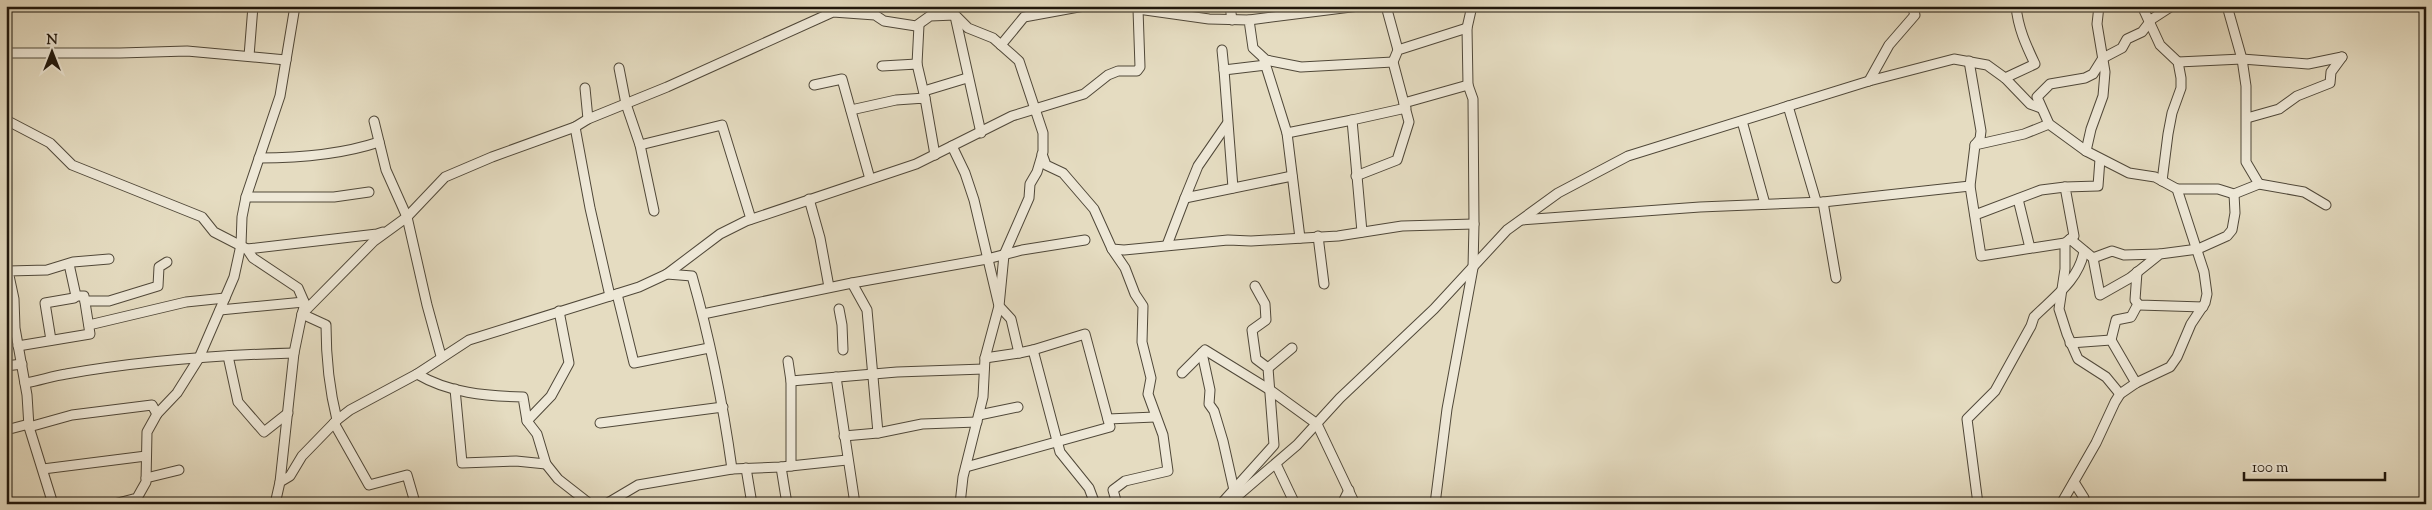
<svg xmlns="http://www.w3.org/2000/svg" width="2432" height="510" font-family="'Sorts Mill Goudy',serif">
	<rect width="100%" height="100%" fill="#e5dcc1"/>
	<filter id="stains"><feTurbulence type="fractalNoise" baseFrequency=".004" numOctaves="4"/><feColorMatrix values="0 0 0 0 .2 0 0 0 0 .09 0 0 0 0 .02 0 0 0 .5 -.17"/></filter>
	<radialGradient id="worn" r=".72"><stop offset=".6" stop-color="#630" stop-opacity="0"/><stop offset="1" stop-color="#630" stop-opacity=".3"/></radialGradient>
	<g fill="none" stroke-linecap="round" stroke-linejoin="round">
		<g stroke="#504839" stroke-width="11">
			<g id="minor">
				<path d="M1139,6l-1,3 71,10 40,1 4,28 13,12 35,7 92,-5 16,60 -12,38 -41,16"/>
				<path d="M1230,6l2,14"/>
				<path d="M1386,6l12,44"/>
				<path d="M2142,6l18,39 18,17 3,16v10l-9,25 -4,21 -6,47"/>
				<path d="M2227,6l15,53 4,27v76l13,22"/>
				<path d="M955,16l26,117"/>
				<path d="M1249,20l110,-14"/>
				<path d="M1001,45l23,-28 60,-11"/>
				<path d="M1222,50l2,20"/>
				<path d="M6,53h114l67,-2 99,9"/>
				<path d="M249,56l4,-50"/>
				<path d="M1264,60l23,73"/>
				<path d="M1969,61l12,70 -1,8 -5,6"/>
				<path d="M1393,62l5,-12 69,-22"/>
				<path d="M2178,62l64,-3 66,5 34,-7"/>
				<path d="M917,64l2,-39"/>
				<path d="M882,66l35,-2 8,34"/>
				<path d="M619,68l7,36 14,41 14,66"/>
				<path d="M2005,78l30,-14c-9,-19 -17,-36 -19,-58"/>
				<path d="M1869,81l20,-36 26,-30 -3,-9"/>
				<path d="M814,85l28,-6 28,100"/>
				<path d="M1468,85l-1,-57 5,-22"/>
				<path d="M585,88l3,31"/>
				<path d="M924,91l43,-13"/>
				<path d="M1404,103l64,-18 5,14 1,125 -1,44 -26,141 -12,95"/>
				<path d="M1788,106l28,95"/>
				<path d="M851,110l45,-10 29,-2 10,57"/>
				<path d="M2247,118l32,-9 18,-13 33,-13 1,-11 11,-15"/>
				<path d="M6,120l44,23 22,22 130,52 12,15 33,17 6,9 45,30 7,16 -3,10 24,11c0,33 3,63 11,95"/>
				<path d="M374,121l12,49 21,47 20,88 14,51"/>
				<path d="M1742,121l23,83"/>
				<path d="M1227,124l-29,42 -13,32 107,-22"/>
				<path d="M2049,124l-25,10 -49,11 -5,41 11,70 84,-13 9,-7 -9,-49 33,-1 2,-27"/>
				<path d="M575,127l15,81 20,88"/>
				<path d="M640,145l82,-20 29,94"/>
				<path d="M952,146l13,27 9,27 25,106 -14,52 -2,39 -20,80 -3,27"/>
				<path d="M2086,151l5,-22 12,-33 2,-24 -8,-48 2,-18"/>
				<path d="M1042,154l4,11 17,8 31,36 18,40 13,19 10,26 8,12 -1,36 9,36 -3,16 15,41 5,36 -43,10 -12,9 4,14"/>
				<path d="M259,158c41,0 81,-3 120,-16"/>
				<path d="M1233,188l-9,-118 42,-5"/>
				<path d="M2177,189h41l16,5 25,-10 45,8 22,13"/>
				<path d="M246,197h88l35,-5"/>
				<path d="M809,199l11,39 9,49"/>
				<path d="M2018,199l12,49"/>
				<path d="M1823,202l13,76"/>
				<path d="M1975,215l66,-25 24,-3"/>
				<path d="M1522,220l178,-13 123,-5 147,-16"/>
				<path d="M1362,232l-10,-112 54,-12"/>
				<path d="M1318,236l6,48"/>
				<path d="M1300,238l-13,-105 65,-13"/>
				<path d="M2070,239l23,19 7,37 30,-17 30,-24 38,-5 29,-13 5,-6 3,-17 -1,-19"/>
				<path d="M2065,243v26l-6,40 8,25 11,25 28,18 14,17"/>
				<path d="M1167,245l18,-47"/>
				<path d="M247,249l130,-15 6,-2"/>
				<path d="M1112,249l12,1 104,-10 23,1 87,-5 64,-10 72,-2"/>
				<path d="M2093,258l19,-7 12,4 36,-1"/>
				<path d="M2137,272l-2,28 4,5 64,2"/>
				<path d="M667,274l25,2c18,63 31,128 40,193"/>
				<path d="M852,283l15,27 11,123"/>
				<path d="M617,294l17,69 75,-15"/>
				<path d="M85,301h24l49,-15 1,-19 8,-5"/>
				<path d="M839,309l3,16 1,25"/>
				<path d="M220,310l84,-8"/>
				<path d="M703,314l149,-31 135,-24 35,-9 63,-10"/>
				<path d="M89,325l97,-23 39,-4"/>
				<path d="M51,340l-6,-37 29,-5 2,-2"/>
				<path d="M2111,340l5,-20 15,-3 7,-13"/>
				<path d="M2070,343l41,-3 25,43"/>
				<path d="M18,346l72,-12 -6,-38h-8l-7,-32"/>
				<path d="M1202,353l8,37 -1,14 5,7 9,30 11,49"/>
				<path d="M228,356l10,46 26,30 24,-19"/>
				<path d="M985,358l34,-5"/>
				<path d="M788,361l3,20v85"/>
				<path d="M6,366l16,-2"/>
				<path d="M1268,368l24,-20"/>
				<path d="M1182,373l23,-23 65,40 47,34 38,80"/>
				<path d="M417,374c32,19 68,22 106,23l4,24 10,13 9,30 12,15 32,25"/>
				<path d="M836,377l19,127"/>
				<path d="M791,381l106,-9 87,-3"/>
				<path d="M25,383c14,-2 27,-7 41,-9 75,-13 152,-19 228,-21"/>
				<path d="M455,389l7,74 54,-2 30,3"/>
				<path d="M979,415l39,-8"/>
				<path d="M1108,419l47,-2"/>
				<path d="M527,421l24,-25 18,-33 -10,-52"/>
				<path d="M334,423l35,62 38,-10 7,24 -3,5"/>
				<path d="M600,423l123,-16"/>
				<path d="M29,427l43,-12 80,-10 5,9"/>
				<path d="M6,430l23,-6"/>
				<path d="M844,436l34,-3 44,-9 55,-2"/>
				<path d="M1276,464l19,40"/>
				<path d="M781,467l6,37"/>
				<path d="M966,467l144,-40 -25,-93 -52,16"/>
				<path d="M746,468l6,36"/>
				<path d="M43,469l103,-13"/>
				<path d="M146,478l33,-8"/>
				<path d="M280,482l14,-129 8,-39 72,-73 33,-24 38,-40 47,-20 83,-30 13,-8 79,-32 166,-75 42,3 9,6 32,5 14,-10 25,-1 13,13 25,10 26,23 24,72v19l-6,20 -7,12 -1,14 -25,57 -5,51 12,13 8,34 14,-3 27,102 29,36 6,16"/>
				<path d="M2074,482l10,16 -2,6"/>
				<path d="M53,504l-24,-77 -2,-32 -12,-67 -1,-29 -6,-28 39,-1 26,-8 36,-3"/>
				<path d="M114,504l23,-6 9,-16 1,-50 10,-18 20,-21 22,-35 35,-81 7,-32 1,-28 4,-20 34,-101 15,-90"/>
				<path d="M275,504l5,-22 10,-6 12,-20 35,-36 13,-10 67,-36 52,-34 170,-53 28,-13 53,-40 26,-13 170,-57 96,-48 72,-22 24,-19 10,-4h19l3,-4 -2,-58"/>
				<path d="M606,504l32,-19 94,-16 49,-2 66,-7"/>
				<path d="M1221,504l53,-59 -6,-77 -12,-9 -4,-29 14,-10 -1,-16 -10,-18"/>
				<path d="M1228,504l69,-59 43,-47 94,-89 73,-79 51,-37 70,-37 241,-75 85,-22 33,6 18,13 25,26 11,4"/>
				<path d="M1342,504l7,-14"/>
				<path d="M1978,504l-11,-85 28,-28 36,-65 3,-9c20,-20 45,-37 50,-66"/>
				<path d="M2061,504l35,-61 19,-41 5,-8 16,-11 34,-16 7,-10 14,-33 14,-21 2,-9 -3,-22 -27,-83 -22,-12 -26,-4 -43,-22 -37,-27 -12,-27 13,-13 35,-6 8,-4 10,-16 19,-10 5,-9 15,-7 10,-13 20,-13"/>
			</g>
		</g>
		<use href="#minor" stroke="#eee8d7" stroke-width="9"/>
	</g>
	<rect width="2432" height="510" fill="none" stroke="#e5dcc1" stroke-width="25"/>
	<rect x="8" y="8" width="2417" height="495" fill="none" stroke="#1f160c" stroke-width="2.5"/>
	<rect x="12" y="12" width="2407" height="485" fill="none" stroke="#1f160c"/>
	<g transform="translate(52 52)" stroke="#eee8d7" stroke-width="4" paint-order="stroke">
	<path d="M0-4L9 19L0 12L-9 19Z" fill="#1f160c"/>
	<text y="-8" font-size="14" font-weight="bold" text-anchor="middle" fill="#1f160c">N</text>
	</g>
	<path d="M2244 472v8h141v-8" fill="none" stroke="#1f160c" stroke-width="2.5"/>
	<text x="2252" y="472" font-size="15" fill="#1f160c" stroke="#eee8d7" stroke-width="4" paint-order="stroke">100 m</text>
	<rect width="100%" height="100%" filter="url(#stains)"/>
	<rect width="100%" height="100%" fill="url(#worn)"/>
</svg>
